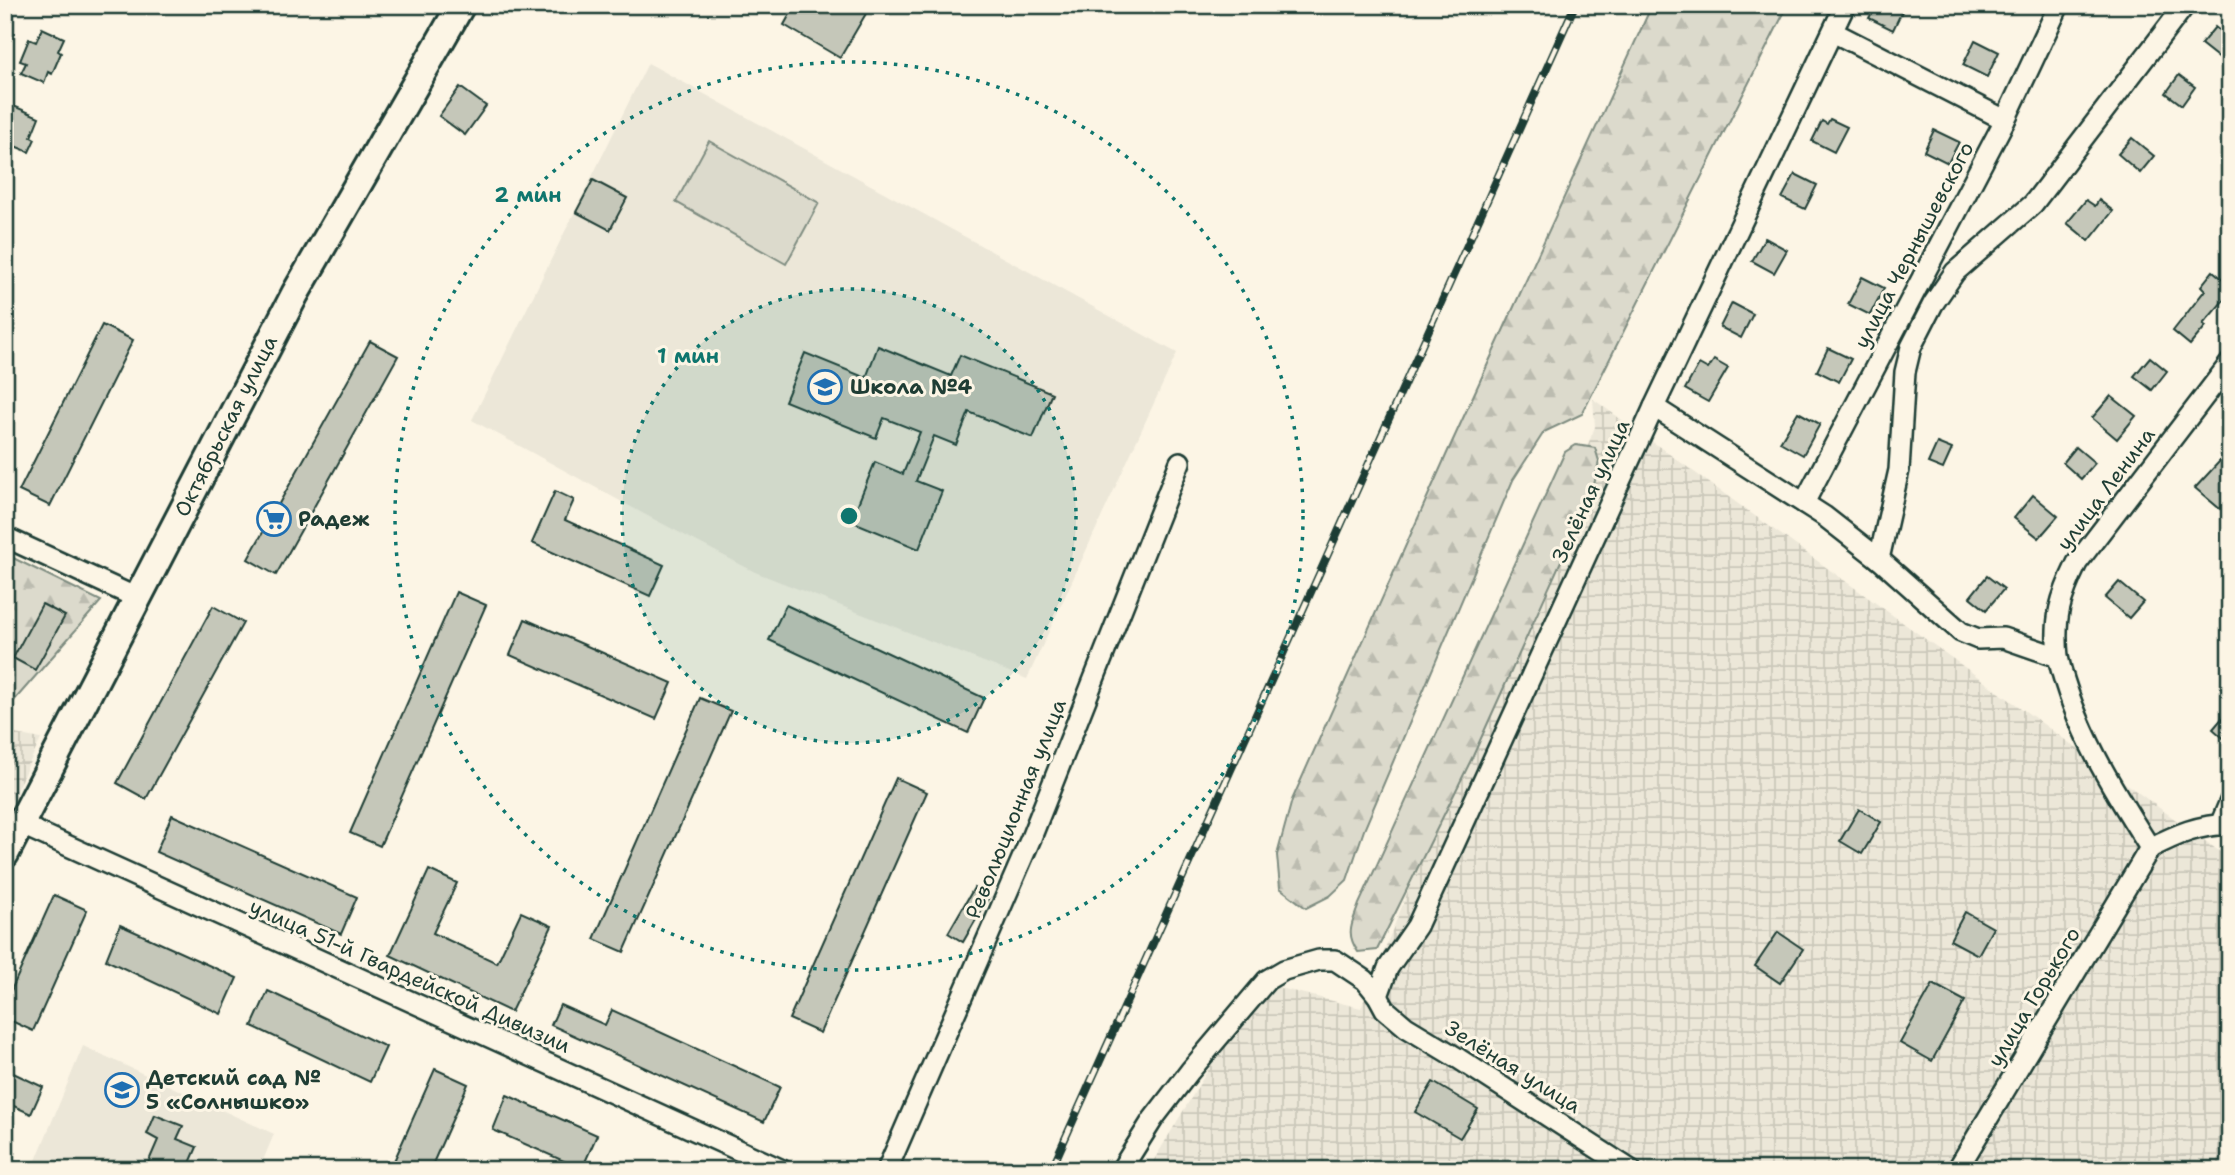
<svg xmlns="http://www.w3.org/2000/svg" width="2235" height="1175" font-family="'Shantell Sans',sans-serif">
	<defs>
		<pattern id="industrial-grid" width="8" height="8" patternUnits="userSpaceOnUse" patternTransform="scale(1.75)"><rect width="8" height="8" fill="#ece7d8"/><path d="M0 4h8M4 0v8" fill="none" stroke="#cac7ba"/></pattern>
		<pattern id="forest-firs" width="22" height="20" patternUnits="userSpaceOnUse" patternTransform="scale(1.75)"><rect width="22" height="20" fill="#dcdacc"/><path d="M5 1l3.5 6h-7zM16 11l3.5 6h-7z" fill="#bcbcb0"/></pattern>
	</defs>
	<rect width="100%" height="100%" fill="#fcf5e5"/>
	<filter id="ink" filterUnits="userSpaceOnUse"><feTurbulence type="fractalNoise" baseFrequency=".0143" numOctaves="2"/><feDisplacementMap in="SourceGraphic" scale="14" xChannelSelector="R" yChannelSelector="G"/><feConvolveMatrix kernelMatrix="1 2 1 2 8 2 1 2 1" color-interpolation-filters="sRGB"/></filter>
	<g filter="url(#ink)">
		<g fill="#ece7d8">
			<path d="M648,63l529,290 -150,326 -272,-107 -111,-58 -172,-94z"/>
			<path d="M83,1046l191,88 -15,36h-227z"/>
		</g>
		<g fill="url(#industrial-grid)">
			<path d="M1593,399l637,460v311h-1082l112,-187 101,25 234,-581z"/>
			<path d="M5,732l36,7 -36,74z"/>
		</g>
		<path fill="#dcdacc" stroke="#7e8c80" stroke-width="2" d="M709,141l110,62 -33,61 -110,-62z"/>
		<g fill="url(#forest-firs)" stroke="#7e8c80" stroke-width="2">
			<path d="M1652,5h136l-206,409 -38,18 -31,48 -149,350 -17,50 -17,16 -24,12 -26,-20 -3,-33 15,-55 156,-349z"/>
			<path d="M1576,445l19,3 4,13 -6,29 -120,266 -96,194 -19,2c-13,-19 -6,-28 1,-48l206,-452z"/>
			<path d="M5,554l96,47 -96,110z"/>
		</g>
		<g fill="#c5c7b9" stroke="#1f3d34" stroke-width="2">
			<path d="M795,5h76l-31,53 -56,-33z"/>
			<path d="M1876,5h29l-12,25 -24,-12z"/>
			<path d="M2215,27l15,12v28l-29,-23z"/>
			<path d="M42,28l22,10 -6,13 3,2 -9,21 -4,-2 -4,11 -23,-10 5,-10 -6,-2 9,-22 7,3z"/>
			<path d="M1975,40l24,12 -12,25 -24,-12z"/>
			<path d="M2179,75l16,12 -13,18 -16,-12z"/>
			<path d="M460,87l26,19 -21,29 -26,-19z"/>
			<path d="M9,104l30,13 -8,20 4,2 -6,13 -24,-10v-30z"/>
			<path d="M1830,119l17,8 -13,25 -22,-11 10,-20 5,3z"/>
			<path d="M1934,130l25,12 -11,21 -24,-12z"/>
			<path d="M2132,138l22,18 -14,17 -22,-19z"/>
			<path d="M1795,174l22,11 -12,24 -23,-11z"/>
			<path d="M593,180l34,18 -17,32 -34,-18z"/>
			<path d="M2086,200l9,6 4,-6 14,11 -24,30 -22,-18z"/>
			<path d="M1765,238l22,12 -13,23 -22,-12z"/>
			<path d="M2213,271l17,14v8l-27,31 3,2 -16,19 -17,-14 32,-41 -4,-4z"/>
			<path d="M1862,277l22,11 -14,27 -22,-11z"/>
			<path d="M1732,303l21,11 -12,24 -21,-11z"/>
			<path d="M102,325l31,15 -83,166 -31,-15z"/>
			<path d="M370,341l28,15 -122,219 -28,-16z"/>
			<path d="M878,346l73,30 9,-21 92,38 -19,45 -64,-26 -13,33 -22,-9 -18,45 26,10 -23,58 -68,-28 24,-59 28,12 17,-42 -36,-14 -8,20 -91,-37 20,-48 61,25z"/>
			<path d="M1828,348l23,11 -12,23 -22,-11z"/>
			<path d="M2150,357l17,14 -15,19 -18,-14z"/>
			<path d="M1714,360l14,8 -20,34 -23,-13 14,-25 9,5z"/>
			<path d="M2111,396l25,20 -19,23 -25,-21z"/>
			<path d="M1798,412l22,12 -17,31 -23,-13z"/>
			<path d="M1937,443l15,6 -9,20 -15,-6z"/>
			<path d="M2076,447l19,16 -14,16 -18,-16z"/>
			<path d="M2230,450v48l-10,11 -25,-21z"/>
			<path d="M555,491l19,9 -9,20 99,45 -14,31 -118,-53z"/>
			<path d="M2033,495l25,21 -19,22 -25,-20z"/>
			<path d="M1987,576l17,13 -18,21 -16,-13z"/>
			<path d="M2119,582l24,20 -14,16 -24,-20z"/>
			<path d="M456,592l30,13 -106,241 -30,-13z"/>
			<path d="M42,604l23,12 -30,54 -22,-12z"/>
			<path d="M786,605l198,93 -16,35 -199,-93z"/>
			<path d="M213,606l30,17 -97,176 -29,-16z"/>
			<path d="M525,619l147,64 -16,36 -146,-64z"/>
			<path d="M700,698l31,13 -107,241 -30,-13z"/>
			<path d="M2230,709v35l-17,-15z"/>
			<path d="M896,778l31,14 -107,241 -31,-14z"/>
			<path d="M1859,809l22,13 -19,32 -22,-13z"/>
			<path d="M172,815l185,82 -16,37 -185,-82z"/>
			<path d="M429,870l28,13 -24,50 64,30 24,-51 31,14 -41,86 -121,-57z"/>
			<path d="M974,888l15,9 -26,45 -15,-9z"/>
			<path d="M54,895l33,15 -54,121 -28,-13v-14z"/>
			<path d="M1965,912l28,16 -15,27 -28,-15z"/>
			<path d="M120,925l117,53 -16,36 -115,-54z"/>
			<path d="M1778,932l25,17 -23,34 -25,-17z"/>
			<path d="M1933,984l32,17 -33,60 -32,-18z"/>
			<path d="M268,991l118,56 -16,35 -118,-56z"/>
			<path d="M560,1005l45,20 7,-15 168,77 -16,35 -213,-97z"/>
			<path d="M435,1069l33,15 -38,86h-40z"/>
			<path d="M9,1071l34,16 -12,27 -26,-12v-23z"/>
			<path d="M1433,1082l45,27 -18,29 -45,-26z"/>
			<path d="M507,1095l90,40 -15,34 -89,-39z"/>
			<path d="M155,1115l28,11 -6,13 20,8 -10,23h-42l13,-30 -11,-6z"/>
		</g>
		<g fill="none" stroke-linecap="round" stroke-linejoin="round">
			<g stroke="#1f3d34" stroke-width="24">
				<g id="street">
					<path d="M1833,32l172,88"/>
					<path d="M1654,407l170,109 55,43 82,73 17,7 25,-1 55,19c16,70 54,131 92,191 28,-14 48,-23 80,-24"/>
					<path d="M1804,503l201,-383 54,-115"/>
					<path d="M5,537l132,61"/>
					<path d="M1879,559l20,-89 6,-98 6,-25 22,-43 22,-32 78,-68 152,-199"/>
					<path d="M2058,657c-4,-39 2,-59 19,-94l153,-200"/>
					<path d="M20,824l762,346"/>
					<path d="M2220,825l10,-24"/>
					<path d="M1378,996l10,-28 29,-42 237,-519 191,-402"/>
					<path d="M887,1170l144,-332 149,-376"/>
					<path d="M1121,1170l32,-51 37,-48 77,-91 17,-10 35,-10h16l30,20 13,16 7,13 21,18 53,32 172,111"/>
					<path d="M1957,1170l193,-322"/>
				</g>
			</g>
			<g stroke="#1f3d34" stroke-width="32">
				<path id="secondary" d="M5,854l290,-560 166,-289"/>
			</g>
			<use href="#street" stroke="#fcf5e5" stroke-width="19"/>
			<use href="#secondary" stroke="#fcf5e5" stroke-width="26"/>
			<g stroke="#1f3d34" stroke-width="8">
				<path id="rail" d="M1051,1170l524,-1165"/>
			</g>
			<use href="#rail" stroke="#fcf5e5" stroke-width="5" stroke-dasharray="16" stroke-linecap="butt"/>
		</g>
	</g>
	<circle cx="849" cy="516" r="227" fill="#0f766e" fill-opacity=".12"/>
	<g fill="none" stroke="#0f766e" stroke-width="3.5" stroke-dasharray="3.5 7">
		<circle cx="849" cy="516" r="227"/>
		<circle cx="849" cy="516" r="454"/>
	</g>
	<defs>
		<g id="school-ring" transform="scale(1.75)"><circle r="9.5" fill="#fcf5e5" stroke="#1f6fb2" stroke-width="1.5"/><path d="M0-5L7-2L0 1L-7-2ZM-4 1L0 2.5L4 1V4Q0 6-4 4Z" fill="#1f6fb2"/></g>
		<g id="supermarket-ring" transform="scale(1.75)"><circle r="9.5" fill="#fcf5e5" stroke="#1f6fb2" stroke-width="1.5"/><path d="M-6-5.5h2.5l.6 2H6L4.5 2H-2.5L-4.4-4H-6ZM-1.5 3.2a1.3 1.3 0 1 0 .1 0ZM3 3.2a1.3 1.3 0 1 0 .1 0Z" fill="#1f6fb2"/></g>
	</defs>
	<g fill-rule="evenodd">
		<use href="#school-ring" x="825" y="387"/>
		<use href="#supermarket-ring" x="274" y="519"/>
		<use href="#school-ring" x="122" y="1090"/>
	</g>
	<g text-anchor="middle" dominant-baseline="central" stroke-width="6" stroke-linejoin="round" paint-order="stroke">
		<g font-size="21" fill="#1f3d34" stroke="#fcf5e5">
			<text transform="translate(1914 245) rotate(-62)">улица Чернышевского</text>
			<text transform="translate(226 426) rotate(-63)">Октябрьская улица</text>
			<text transform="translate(2106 489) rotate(-53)">улица Ленина</text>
			<text transform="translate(1591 491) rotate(-65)">Зелёная улица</text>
			<text transform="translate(1016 809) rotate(-68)">Революционная улица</text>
			<text transform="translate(410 976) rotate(24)">улица 51-й Гвардейской Дивизии</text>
			<text transform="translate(2034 997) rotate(-59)">улица Горького</text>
			<text transform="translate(1513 1067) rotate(32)">Зелёная улица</text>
		</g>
		<g font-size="21" font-weight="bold" fill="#1f3d34" stroke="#fcf5e5" text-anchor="start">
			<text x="850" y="387">Школа №4</text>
			<text x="298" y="519">Радеж</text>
			<text x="146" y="1078">Детский сад №<tspan x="146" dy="24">5 «Солнышко»</tspan></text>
		</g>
	</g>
	<circle cx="849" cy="516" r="10" fill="#0f766e" stroke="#fcf5e5" stroke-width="3.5"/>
	<g font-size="21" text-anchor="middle" font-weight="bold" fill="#0f766e" stroke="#fcf5e5" stroke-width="6" stroke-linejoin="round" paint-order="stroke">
		<text x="528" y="202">2 мин</text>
		<text x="688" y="363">1 мин</text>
	</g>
	<rect width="2235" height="1175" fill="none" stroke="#fcf5e5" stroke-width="28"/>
	<rect x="14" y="14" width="2207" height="1147" fill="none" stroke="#1f3d34" stroke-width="2.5" filter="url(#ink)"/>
</svg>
